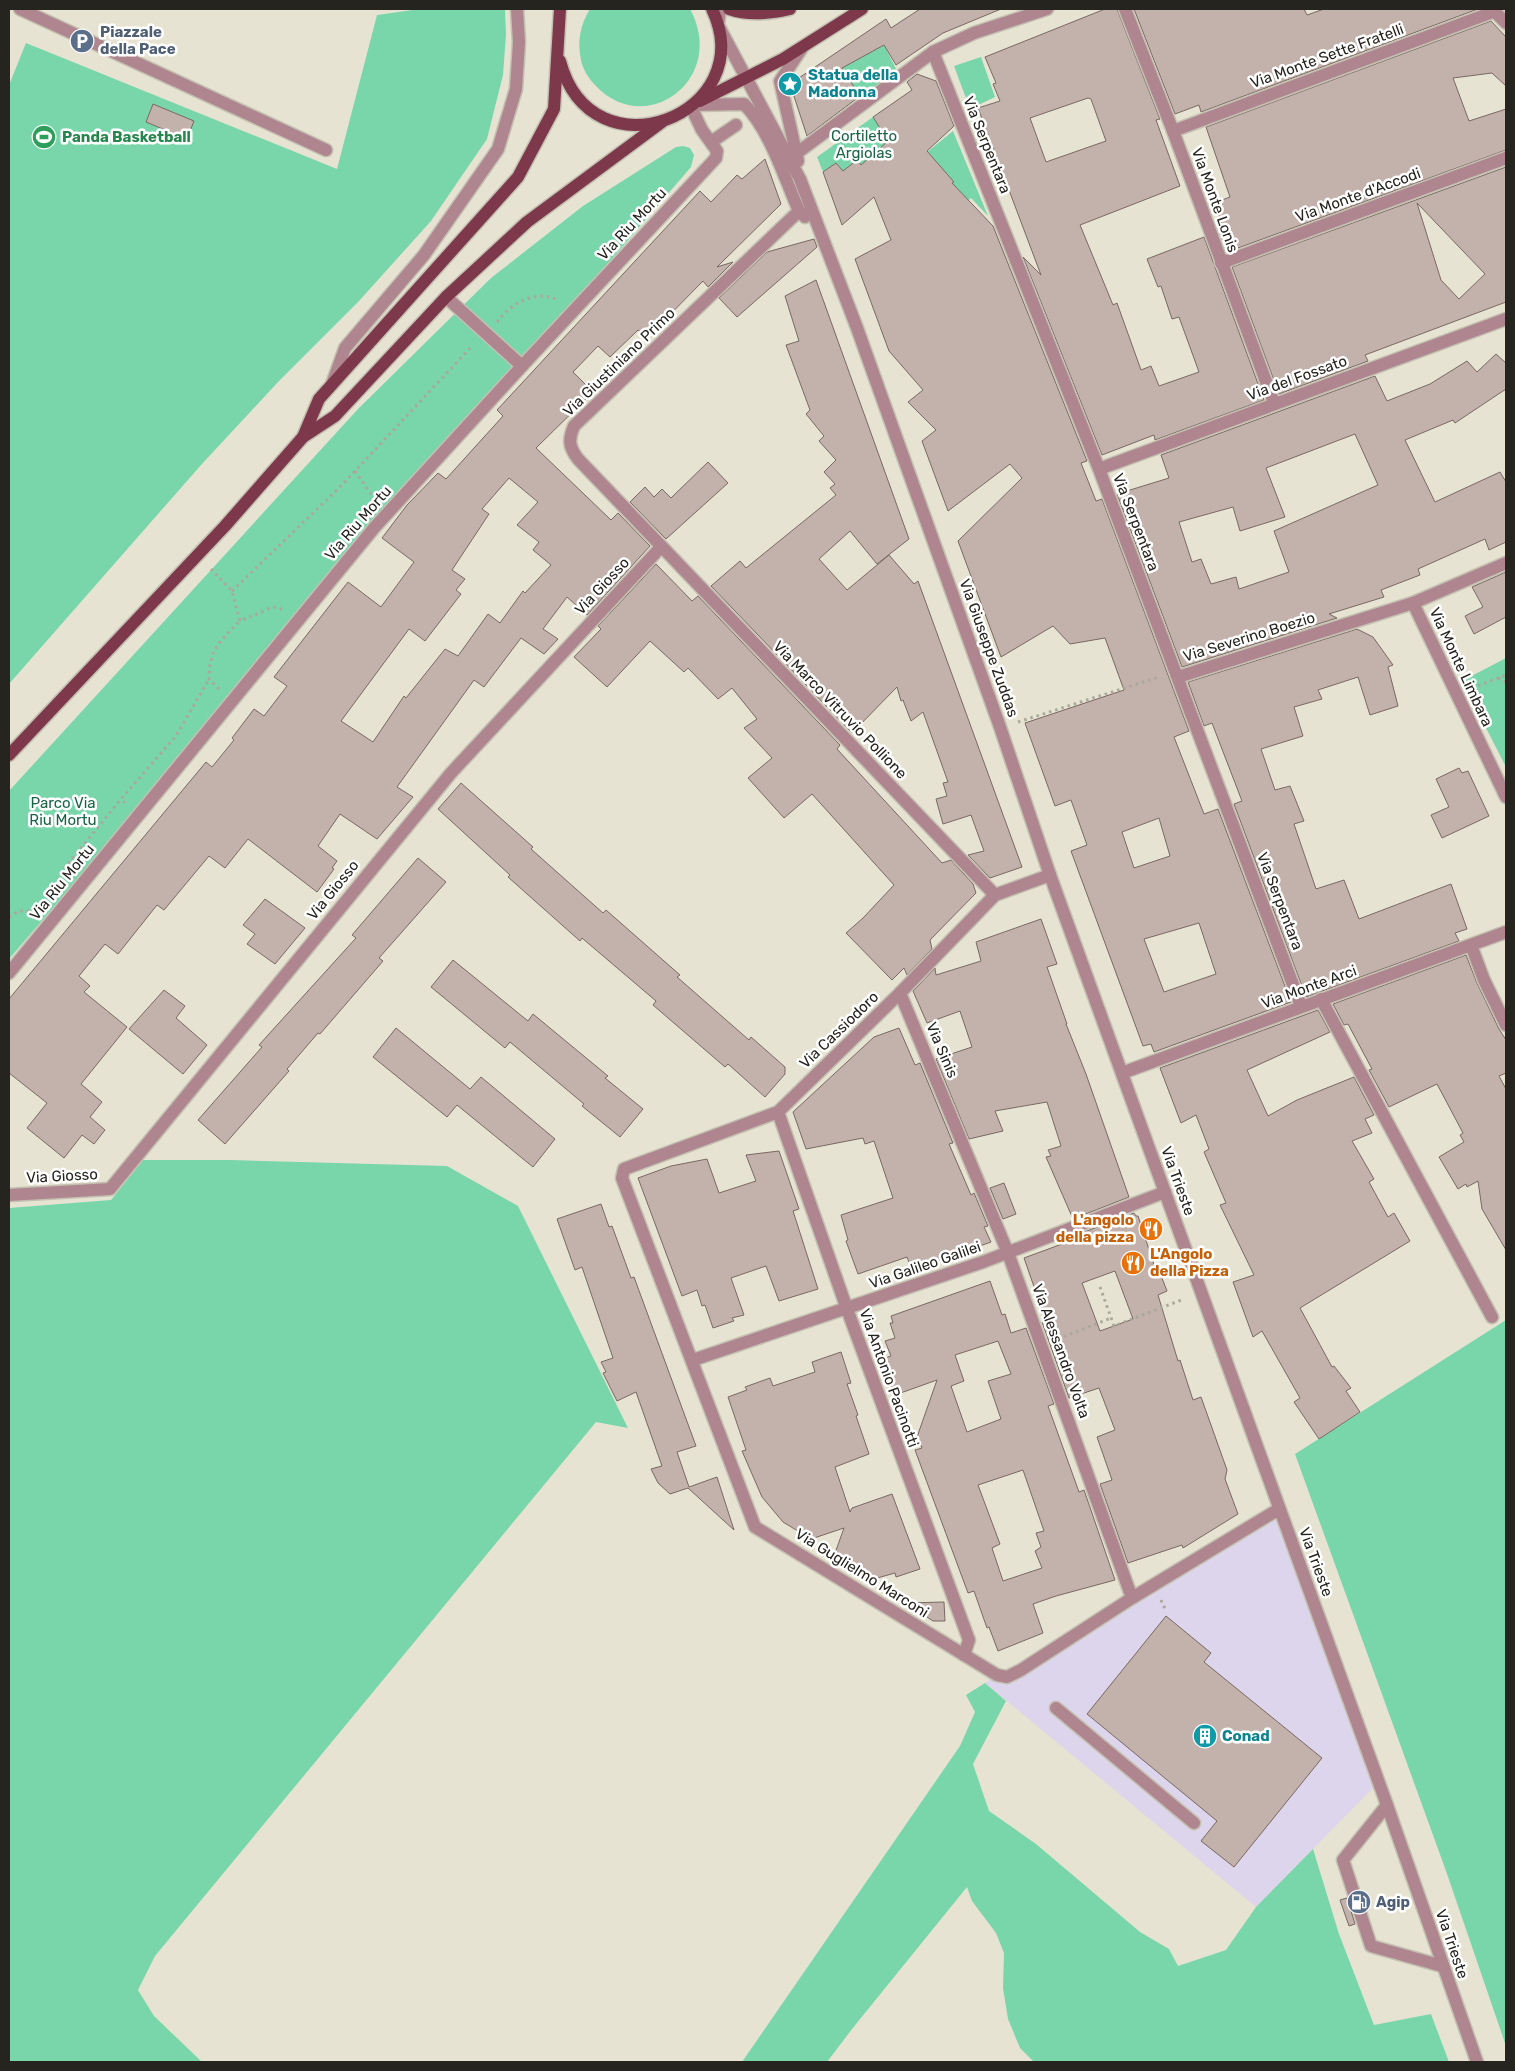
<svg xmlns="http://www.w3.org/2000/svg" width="1515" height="2071" font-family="Rubik,sans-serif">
	<rect width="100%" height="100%" fill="#e7e3d2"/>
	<path fill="#dcd5eb" d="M1279,1509l95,278 -118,120 -271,-224z"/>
	<g fill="#79d6ab">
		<path d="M420,9h85l1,26 -3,40 -16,64 -56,82 -72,80 -80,80 -78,84 -192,219v-599l17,-42 311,126 40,-154z"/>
		<path d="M590,9h100c38,70 -44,130 -94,77 -7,-7 -13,-16 -15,-26 -4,-18 -1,-35 9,-51z"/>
		<path d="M900,42l-13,9 9,18 -34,31 -20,-32 29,-20 2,3 11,-6z"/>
		<path d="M981,57l14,40 -25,12 -16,-43z"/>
		<path d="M873,117l15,24 -7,6 14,15 -20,19 -18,-21 -14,11 -7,-8 -13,9 -6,-15z"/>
		<path d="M953,131l35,85 -17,-18 -43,35 -7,-23 33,-28 -54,-8z"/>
		<path d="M683,146l7,2 4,7 -3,12 -682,792v-168l349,-382 133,-131 92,-72 93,-59z"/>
		<path d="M1506,658v109l-44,-86z"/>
		<path d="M143,1160h88l216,6 71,40 110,222 -32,-6 -441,534 -17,34 16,26 48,46h-193v-854l102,-8z"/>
		<path d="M1506,1320v726l-60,-175 -151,-417z"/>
		<path d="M985,1683l21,18 -33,63 16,47 47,33 104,88 29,17 9,17 48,-16 30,-43 57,-58 26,85 35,91 57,-11 18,48h-415l-14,-14 -12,-29 -5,-31 1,-35 -8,-20 -24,-32 -5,-14 -115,142 -25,33h-85l218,-316 15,-34 -9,-17z"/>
	</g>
	<g fill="#c3b1ab" stroke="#796963" fill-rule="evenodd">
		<path d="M920,9h81l-58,24 -47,32 -12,-20 -42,23 18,28 -53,40 -17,-52 96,-65 5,9z"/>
		<path d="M1105,9h12l43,110 -4,1 24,66 -100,39 33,80 4,-2 24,67 10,-4 8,20 40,-14 -20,-55 -7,2 -11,-33 -3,1 -11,-28 57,-22 60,163 -109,40 -1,-5 -52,20 -79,-198 18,18 -63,-167 22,-7 -7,-17 3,-1 -11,-26zM1088,98l3,1 15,42 -60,21 -16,-44z"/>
		<path d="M1134,9h170l3,6 17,-6h154l-277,103 -2,-7 -24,9z"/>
		<path d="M1491,21l15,16v49l-14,-13 -39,5 16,43 37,-12v41l-279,102 -8,-21 5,-2 -10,-26 16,-6 -24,-70z"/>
		<path d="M917,74l19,7 18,45 -27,25 27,31 -2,1 41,43 94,235 -6,2 15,38 6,-2 87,232 -15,6 30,77 14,-5 73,193 -137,50 -3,-8 -8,2 -72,-195 16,-6 -16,-45 -16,6 -30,-83 99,-33 -19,-52 -35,6 -17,-18 -52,31 -43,-116 64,-63 -12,-14 -62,47 -26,-70 14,-11 -28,-28 15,-12 -34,-39 -34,-92 36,-19 -17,-43 -32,28 -19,-53 13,-9 7,8 14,-11 4,5 27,-24 -15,-24 39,-27 -5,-8zM1159,818l11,38 -36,12 -12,-36zM1199,923l17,51 -52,18 -20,-53z"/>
		<path d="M153,104l41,17 -7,18 -41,-17z"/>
		<path d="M765,159l16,45 -64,63 16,-5 -25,25 -5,-6 -56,57 -9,-8 -28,27 -12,-11 -25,26 20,20 -57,56 75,72 7,-7 32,33 -63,69 -20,-18 -24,32 15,10 -14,15 -23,-16 -37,49 -10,-7 -77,107 16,10 -36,42 -37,-25 -22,32 19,15 -5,7 2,1 -17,23 -69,-53 -23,29 -16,-12 -45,54 -7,-5 -39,49 -13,-10 -26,32 11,10 -6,6 43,35 -46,57 21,18 -12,15 15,13 -11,14 -12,-9 -18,23 -37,-30 20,-25 -38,-30v-74l197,-237 6,5 22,-27 -2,-2 22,-29 10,7 23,-30 -13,-9 74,-95 33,25 33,-45 -32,-24 25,-33 31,-32 8,6 57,-63 -6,-6 203,-219 11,11 26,-27 5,4zM509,478l29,24 -21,23 22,17 -6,8 18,15 -26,28 -2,-2 -23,32 -12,-9 -30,42 -13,-7 -39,49 -2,-2 -31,46 -32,-21 68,-92 16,12 36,-47 -5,-4 9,-11 -13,-9 37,-56 -7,-5z"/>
		<path d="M1506,167v135l-141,53 3,6 -89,33 -47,-127zM1417,203l68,71 -26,25 -18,-19z"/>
		<path d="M814,239l3,8 -80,70 -18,-19 48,-46z"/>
		<path d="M816,280l93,259 -32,25 -27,-33 -31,28 28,31 42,-35 25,29 4,-3 104,286 -32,11 -22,-23 16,-4 -13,-36 -28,9 -7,-25 11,-3 -4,-13 5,-1 -25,-70 -12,9 -8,-21 -2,1 -4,-14 -45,46 -141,-147 29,-25 6,7 90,-73 -6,-7 5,-4 -11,-12 12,-12 -17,-19 5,-5 -18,-22 4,-4 -24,-65 13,-4 -14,-45z"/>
		<path d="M1496,354l10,9v26l-51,34 -2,-3 -48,20 30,62 65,-30 6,10v60l-17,8 -4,-11 -67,30 2,6 -39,15 3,7 -55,17 8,4 -155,49 -65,-173 52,-16 -8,-23 214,-79 12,25 43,-17 37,-23 10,11zM1355,434l23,51 -104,46 15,41 -50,17 -3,-12 -25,7 -10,-25 -9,3 -13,-40 54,-15 7,24 45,-14 -19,-49z"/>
		<path d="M708,462l20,21 -62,56 -36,-37 15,-15 9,10 8,-8 9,9z"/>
		<path d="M656,564l36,37 6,-5 142,149 -3,4 105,114 9,-3 22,24 3,9 -46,47 2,9 -25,26 -3,-7 -12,12 -46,-47 17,-15 31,-33 -82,-91 -28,24 -36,-40 24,-20 -28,-30 13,-9 -25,-31 -14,11 -30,-31 -4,4 -34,-31 -43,46 -33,-30 27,-28 -3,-3z"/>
		<path d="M1506,572v45l-32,17 -9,-18 18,-9 -11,-20z"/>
		<path d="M1357,629l16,8 20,28 -5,2 10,39 -28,9 -12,-38 -40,13 4,9 -28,8 9,29 -42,13 14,41 15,-4 14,35 -10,3 22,65 28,-9 15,39 92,-35 16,45 -12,4 4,8 -153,56 -72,-193 8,-3 -30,-78 -8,3 -16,-44z"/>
		<path d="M1459,768l3,5 6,-2 21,45 -47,22 -11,-23 18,-8 -13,-28z"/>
		<path d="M461,783l72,64 -2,2 72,64 3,-3 74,65 -3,2 72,63 2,-3 34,30v7l-20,23 -37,-33 -3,3 -72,-62 3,-4 -74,-63 -2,3 -72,-64 2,-2 -72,-66z"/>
		<path d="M418,858l28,24 -67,76 4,3 -63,73 -2,-1 -31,36 2,2 -64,73 -27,-24 64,-73 -3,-2 97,-107 -4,-3z"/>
		<path d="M265,899l40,29 -30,36 -28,-20 8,-10 -12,-9z"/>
		<path d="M1041,919l16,45 -10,3 20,57h-1l20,50 43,123 -56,22 -27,-62 5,-1 -3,-6 13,-4 -14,-44 -52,9 8,20 -34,8 -33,-80 36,-12 -12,-36 -33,12 -14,-32 22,-23 1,7 45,-14 -5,-19z"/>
		<path d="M1466,955l11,28 22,46 7,11v33l-7,3 7,13v161l-24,-41 -4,-28 -11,6 -1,-3 -8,5 -19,-32 25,-15 -4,-7 3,-2 -26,-49 -48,23 -20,-37 3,-1 -24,-45 -4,1 -11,-21z"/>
		<path d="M453,960l75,61 5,-7 75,62 -3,2 38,31 -23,28 -38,-31 2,-2 -74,-62 -5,6 -74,-61z"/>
		<path d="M164,990l21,16 -9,12 31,27 -24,29 -54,-45z"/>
		<path d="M1318,1010l12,22 -83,38 21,46 29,-16 57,-23 20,38 -9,4 7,14 -20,8 22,38 -5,3 19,35 6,-4 16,28 -110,67 32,59 2,-1 17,22 -5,3 14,21 -41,27 -25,-37 6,-4 -38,-67 -9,6 -20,-55 21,-7 -34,-70 6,-2 -22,-51 5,-3 -13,-34 -15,8 -21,-55z"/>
		<path d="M396,1028l74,61 11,-12 74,62 -22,28 -76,-62 -10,12 -74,-60z"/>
		<path d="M899,1028l16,37 5,-2 33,80 -4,1 22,51 3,-2 14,33 -4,1 7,15 -79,28 -5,-13 -49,17 -12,-33 2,-1 -7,-25 52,-17 -19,-57 -9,3 -2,-6 -57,11 -13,-37 81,-75z"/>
		<path d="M779,1151l20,58 -6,2 25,78 -39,12 -13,-35 -35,12 13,37 -12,3 2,3 -21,7 -8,-23 -3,1 -5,-16 -15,6 -44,-118 33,-12 36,-7 12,34 37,-12 -10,-26z"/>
		<path d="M1004,1183l12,31 -13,5 -13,-31z"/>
		<path d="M601,1204l8,23 3,-1 19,52 3,-1 62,169 -19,6 12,35 28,-10 17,53 -46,-42 -18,6 -12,-11 -7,-14 11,-3 -26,-74 -19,9 -14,-28 3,-1 -5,-10 12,-4 -31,-91 -7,3 -18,-51z"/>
		<path d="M1134,1213l2,3h2l19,58 3,-1 7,18 -9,4 20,66 2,-1 13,40 8,-3 26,73 -2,9 13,35 -55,34 -1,-3 -54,18 -28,-79 12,-4 -15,-43 18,-7 -16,-42 -30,10 -27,-76 4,-1 -22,-63 57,-21 -2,-3zM1115,1271l18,48 -33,12 -18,-48z"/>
		<path d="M990,1281l12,34 3,-1 6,19 15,-5 28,76 -6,2 31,86 5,-2 31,90 -59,16 -23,8 10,29 -45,18 -9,-24 -2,1 -13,-37 -6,2 -53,-143 7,-2 -5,-11 20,-57 -42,15 -13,-36 9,-3 -6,-15 10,-3 -5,-15h3l-2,-7zM998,1341l13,33 -23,7 13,38 -34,13 -16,-46 13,-5 -9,-26zM1023,1470l21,61 -8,2 5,14 -6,4 7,17 -39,13 -11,-33 8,-4 -22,-59z"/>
		<path d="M841,1352l10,31 -4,1 11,31 -2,1 13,38 -34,13 15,45 2,-4 40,-14 28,75 -24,8 -1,-4 -25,7 -36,-24 10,-28 -33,11 -28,-17 -21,-25 -20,-46 4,-1 -18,-53 19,-7 -2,-3 25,-9 3,8 42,-14 -3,-10z"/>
		<path d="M944,1602l1,19h-12l-27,-18z"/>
		<path d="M1166,1616l45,37 -7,9 118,96 -88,109 -33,-26 16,-20 -130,-107z"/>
		<path d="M1347,1898l8,26 -6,2 -9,-26z"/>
	</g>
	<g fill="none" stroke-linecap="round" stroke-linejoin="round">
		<g stroke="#c4c1b2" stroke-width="15">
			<g id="minor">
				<path d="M20,9l306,141"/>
				<path d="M720,9l-2,16 82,154 57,149 143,399 50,148 337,930 90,257"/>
				<path d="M1125,9l48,122 101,272"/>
				<path d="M1492,9l14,14"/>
				<path d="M933,52l166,417 202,537"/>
				<path d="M694,105l50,-1c26,26 40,73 55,107l6,6"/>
				<path d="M1173,131l320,-119"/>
				<path d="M711,142l25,-17"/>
				<path d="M797,153l136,-101 41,-19 73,-24"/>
				<path d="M798,161l-18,-80 22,-33"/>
				<path d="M799,211l-225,215c-6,14 -5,21 4,33l417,436"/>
				<path d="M1221,263l285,-105"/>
				<path d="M446,297l76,69"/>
				<path d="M332,384l13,-36 79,-93 74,-106 18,-60 3,-47 -2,-33"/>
				<path d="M1099,469l407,-150"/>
				<path d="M1413,603l93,194"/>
				<path d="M1178,677l235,-74 93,-40"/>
				<path d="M1050,875l-55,20 -95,98 -122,119 -154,57 -2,9 133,349 242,148 10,2 14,-7 111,-72 147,-89"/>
				<path d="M1471,945l13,35 22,45"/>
				<path d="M9,973l365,-445 148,-162 194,-208 1,-7 -15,-21 -11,-23"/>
				<path d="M900,993l108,260 124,345"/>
				<path d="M1321,999l171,318"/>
				<path d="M1122,1073l384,-141"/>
				<path d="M778,1112l69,197 122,331 -5,15"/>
				<path d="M9,1195l101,-6 341,-416 210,-226"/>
				<path d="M693,1360l290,-98 182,-70"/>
				<path d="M1056,1708l138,115"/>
				<path d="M1387,1805l-44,55 28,86 71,20"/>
			</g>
		</g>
		<g stroke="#c4c1b2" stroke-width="15">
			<g id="major">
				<path d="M729,9c20,7 40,5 61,0"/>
				<path d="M560,61c32,120 202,53 152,-52"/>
				<path d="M700,101l83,-42 79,-50"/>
				<path d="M303,437l16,-38 199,-222 36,-68 6,-100"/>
				<path d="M9,755l216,-229 78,-89 32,-21 111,-119 81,-75 135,-100"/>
			</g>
		</g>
		<g stroke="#aba89a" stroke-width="3" stroke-dasharray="2.5 4" stroke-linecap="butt">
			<path d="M497,322c14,-19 39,-33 61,-22"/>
			<path d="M355,471l21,30"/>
			<path d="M211,569l21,22 8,30 33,-14 12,3"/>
			<path d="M232,591l110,-106 131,-140"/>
			<path d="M1498,678l8,4"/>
			<path d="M1472,688l34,-13"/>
			<path d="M219,689l-10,-10c0,-30 11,-38 31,-58"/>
			<path d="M1018,722l141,-45"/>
			<path d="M125,803l-4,-4 55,-63 33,-57"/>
			<path d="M55,886l8,-16 58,-71"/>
			<path d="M9,917l10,-6h17"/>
			<path d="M1100,1287l14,39 70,-27"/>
			<path d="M1058,1339l53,-21"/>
			<path d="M1161,1600l5,11"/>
		</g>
		<use href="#minor" stroke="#af868f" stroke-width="12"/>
		<use href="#major" stroke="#7d394b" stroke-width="12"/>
	</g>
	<defs>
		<g id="parking-disc" transform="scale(1.25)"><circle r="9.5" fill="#5c6f8a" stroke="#fff"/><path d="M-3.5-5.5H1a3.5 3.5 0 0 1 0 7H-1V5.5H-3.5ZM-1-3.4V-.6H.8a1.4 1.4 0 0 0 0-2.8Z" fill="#fff"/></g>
		<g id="sight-disc" transform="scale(1.25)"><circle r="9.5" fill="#0f9aa8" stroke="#fff"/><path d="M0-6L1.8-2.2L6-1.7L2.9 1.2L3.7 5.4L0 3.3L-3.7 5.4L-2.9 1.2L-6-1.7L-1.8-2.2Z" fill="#fff"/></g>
		<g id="stadium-disc" transform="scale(1.25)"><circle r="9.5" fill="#2e9e5b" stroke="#fff"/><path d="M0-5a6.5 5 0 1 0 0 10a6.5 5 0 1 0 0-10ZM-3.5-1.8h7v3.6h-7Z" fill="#fff"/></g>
		<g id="restaurant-disc" transform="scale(1.25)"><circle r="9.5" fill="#e8710a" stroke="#fff"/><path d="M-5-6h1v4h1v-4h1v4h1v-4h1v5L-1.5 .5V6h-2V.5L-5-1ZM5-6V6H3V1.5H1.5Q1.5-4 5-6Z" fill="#fff"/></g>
		<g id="building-disc" transform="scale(1.25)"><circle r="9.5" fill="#0f9aa8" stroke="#fff"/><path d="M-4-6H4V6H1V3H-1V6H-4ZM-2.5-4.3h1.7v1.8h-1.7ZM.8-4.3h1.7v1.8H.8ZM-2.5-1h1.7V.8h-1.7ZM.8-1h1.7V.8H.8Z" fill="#fff"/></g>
		<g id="fuel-disc" transform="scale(1.25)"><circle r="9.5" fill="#5c6f8a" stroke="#fff"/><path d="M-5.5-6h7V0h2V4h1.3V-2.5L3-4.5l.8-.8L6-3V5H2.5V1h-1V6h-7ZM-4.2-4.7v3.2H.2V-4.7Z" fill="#fff"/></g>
	</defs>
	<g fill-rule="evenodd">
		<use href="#parking-disc" x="82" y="41"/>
		<use href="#sight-disc" x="790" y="84"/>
		<use href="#stadium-disc" x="44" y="137"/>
		<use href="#restaurant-disc" x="1151" y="1229"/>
		<use href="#restaurant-disc" x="1133" y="1263"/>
		<use href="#building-disc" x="1205" y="1736"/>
		<use href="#fuel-disc" x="1359" y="1902"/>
	</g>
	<g text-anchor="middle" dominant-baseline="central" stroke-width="5" stroke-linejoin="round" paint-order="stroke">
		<g font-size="15" font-weight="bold" fill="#4e5e75" stroke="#fff" text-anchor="start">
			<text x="100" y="32">Piazzale<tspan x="100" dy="17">della Pace</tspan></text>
			<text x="1376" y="1902">Agip</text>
		</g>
		<g font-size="15" fill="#26241e" stroke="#fff">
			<text transform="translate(1327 56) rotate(-20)">Via Monte Sette Fratelli</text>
			<text transform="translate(987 145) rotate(68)">Via Serpentara</text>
			<text transform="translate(1358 195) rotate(-20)">Via Monte d'Accodi</text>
			<text transform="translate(1215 200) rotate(70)">Via Monte Lonis</text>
			<text transform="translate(632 224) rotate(-47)">Via Riu Mortu</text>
			<text transform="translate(619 362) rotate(-44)">Via Giustiniano Primo</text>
			<text transform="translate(1297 378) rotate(-20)">Via del Fossato</text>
			<text transform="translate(1136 522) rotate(69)">Via Serpentara</text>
			<text transform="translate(358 523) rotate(-49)">Via Riu Mortu</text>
			<text transform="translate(602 586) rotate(-47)">Via Giosso</text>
			<text transform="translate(1249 637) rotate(-17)">Via Severino Boezio</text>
			<text transform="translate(989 648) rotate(70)">Via Giuseppe Zuddas</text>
			<text transform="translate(1461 667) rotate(65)">Via Monte Limbara</text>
			<text transform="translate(840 710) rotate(46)">Via Marco Vitruvio Pollione</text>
			<text transform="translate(62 882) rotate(-51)">Via Riu Mortu</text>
			<text transform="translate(333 890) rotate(-51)">Via Giosso</text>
			<text transform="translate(1280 901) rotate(69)">Via Serpentara</text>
			<text transform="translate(1309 987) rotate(-20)">Via Monte Arci</text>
			<text transform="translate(839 1030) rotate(-44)">Via Cassiodoro</text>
			<text transform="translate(942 1050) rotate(67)">Via Sinis</text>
			<text transform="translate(62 1176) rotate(-3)">Via Giosso</text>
			<text transform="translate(1178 1181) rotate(70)">Via Trieste</text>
			<text transform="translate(925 1265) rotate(-19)">Via Galileo Galilei</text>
			<text transform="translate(1061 1351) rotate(70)">Via Alessandro Volta</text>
			<text transform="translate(889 1378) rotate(70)">Via Antonio Pacinotti</text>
			<text transform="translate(1316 1562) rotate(70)">Via Trieste</text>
			<text transform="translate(862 1573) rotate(32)">Via Guglielmo Marconi</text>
			<text transform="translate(1452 1944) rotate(71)">Via Trieste</text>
		</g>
		<g font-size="15" font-weight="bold" fill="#0d838f" stroke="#fff" text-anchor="start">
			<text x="808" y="75">Statua della<tspan x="808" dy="17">Madonna</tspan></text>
			<text x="1222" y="1736">Conad</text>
		</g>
		<g font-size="15" fill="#1b6547" stroke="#fff">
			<text x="864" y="136">Cortiletto<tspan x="864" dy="17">Argiolas</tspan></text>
			<text x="63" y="803">Parco Via<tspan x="63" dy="17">Riu Mortu</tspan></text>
		</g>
		<g font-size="15" font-weight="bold" fill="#27864d" stroke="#fff" text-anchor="start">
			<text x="62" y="137">Panda Basketball</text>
		</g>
		<g font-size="15" font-weight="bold" fill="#c56008" stroke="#fff" text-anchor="end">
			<text x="1134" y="1220">L'angolo<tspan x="1134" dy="17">della pizza</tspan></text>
			<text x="1150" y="1254" text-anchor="start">L'Angolo<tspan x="1150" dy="17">della Pizza</tspan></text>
		</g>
	</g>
	<rect width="1515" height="2071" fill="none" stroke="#26241e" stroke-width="20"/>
</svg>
